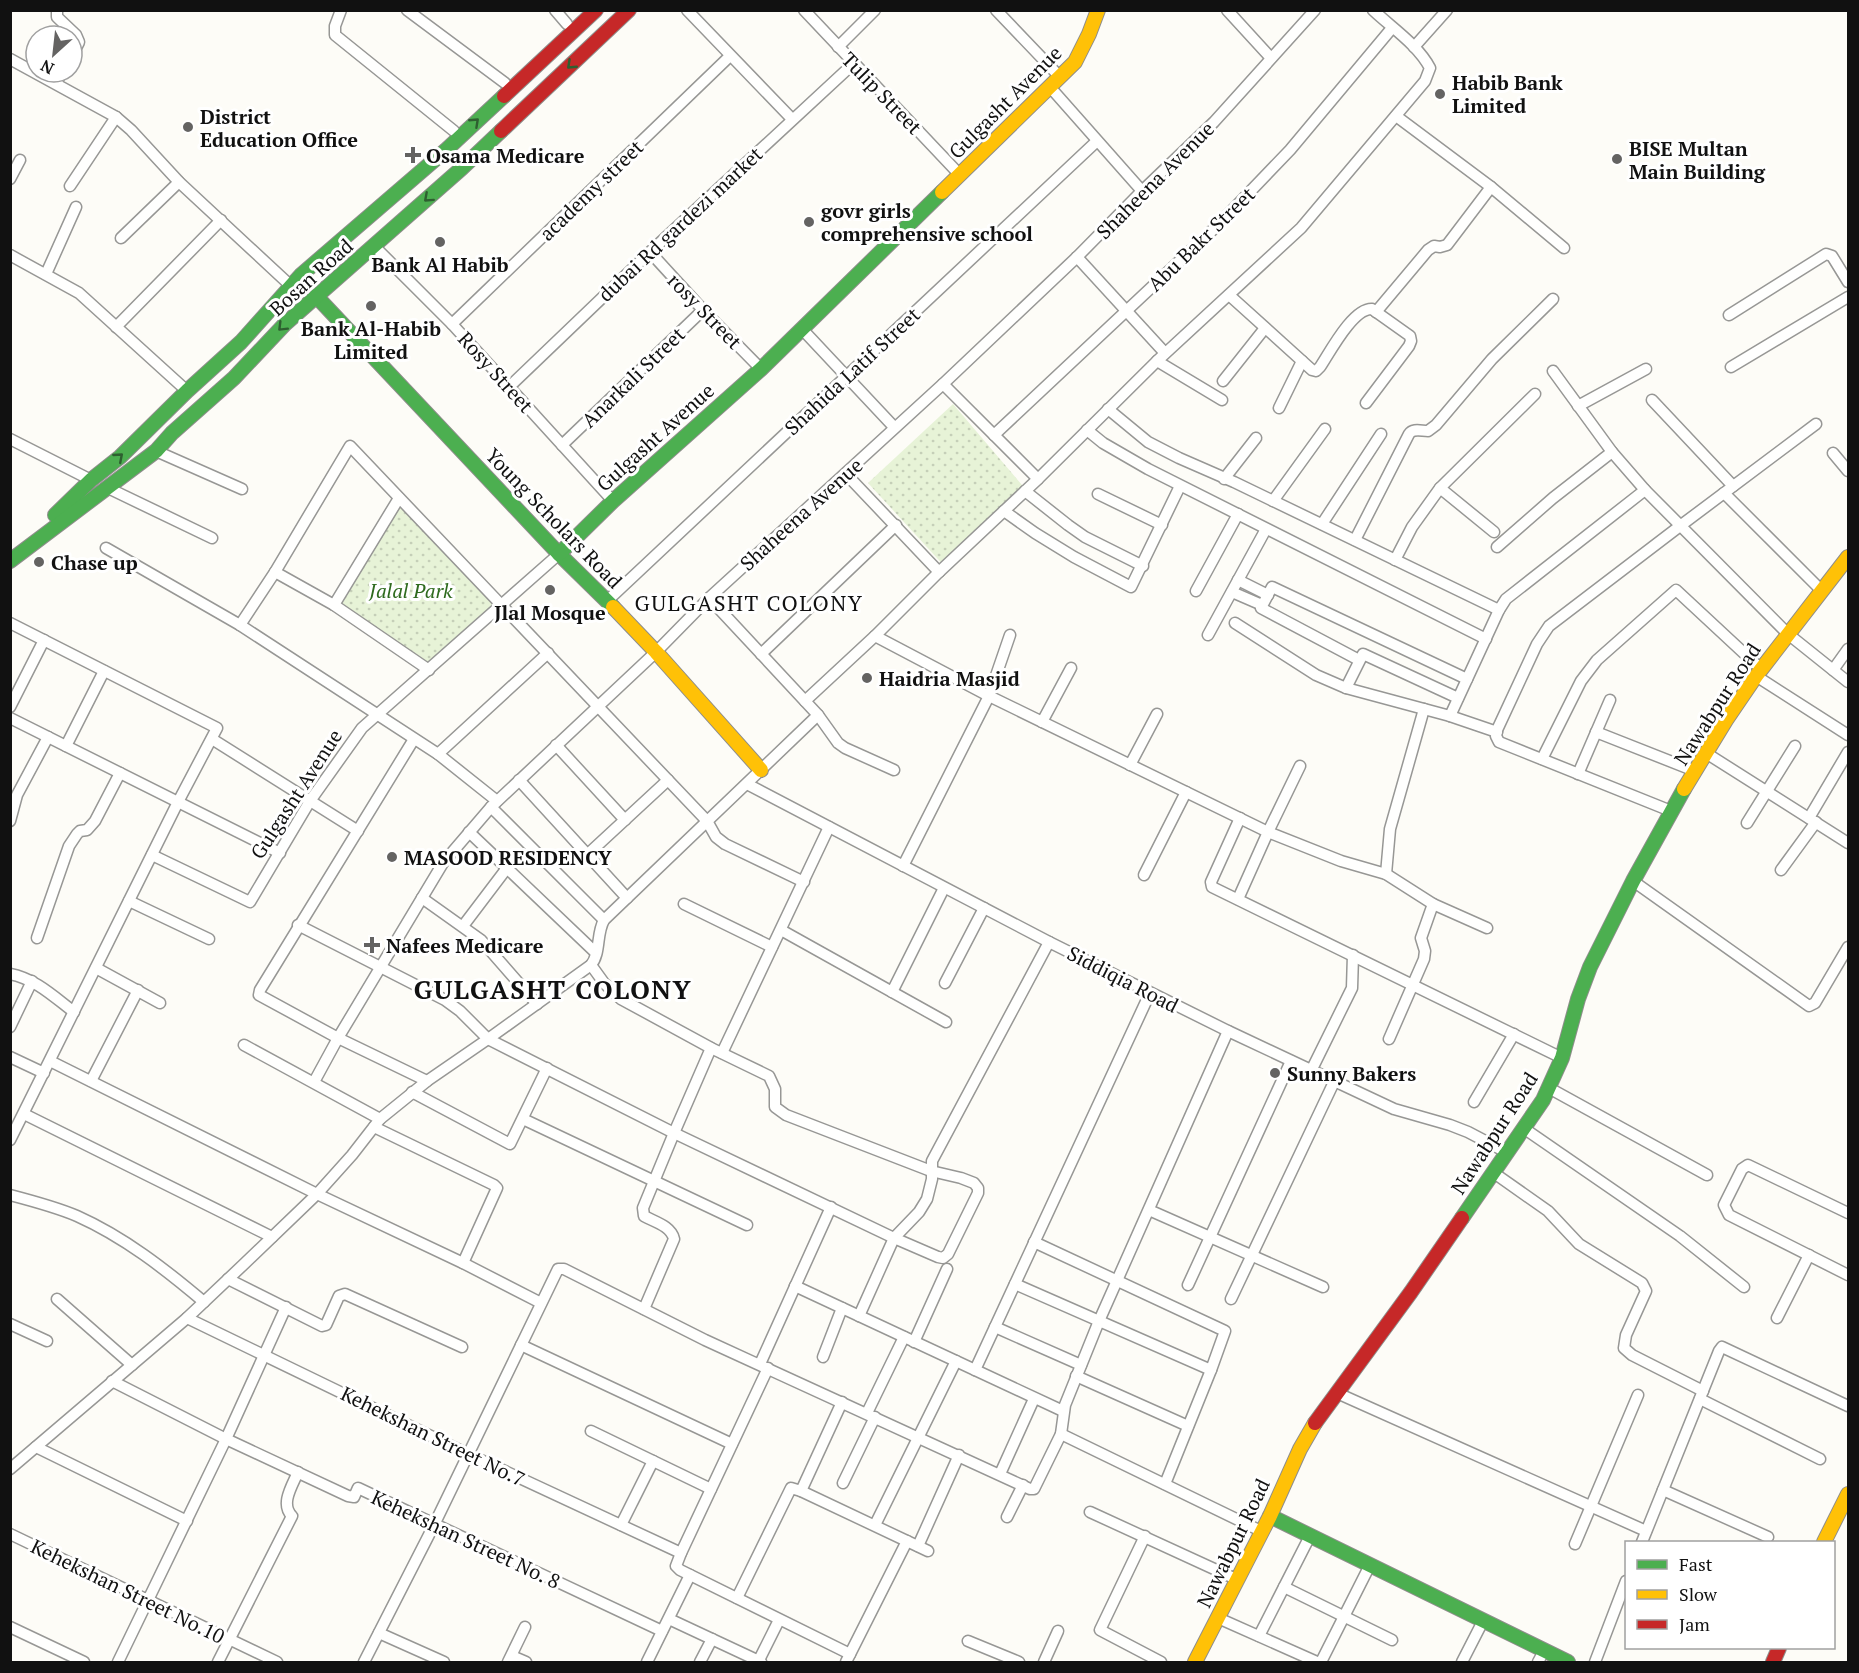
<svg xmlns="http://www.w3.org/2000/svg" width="1859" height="1673" font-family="'PT Serif',serif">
	<defs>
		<pattern id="grass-dots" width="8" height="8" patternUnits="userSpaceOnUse" patternTransform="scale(1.5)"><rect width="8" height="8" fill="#e7f3d7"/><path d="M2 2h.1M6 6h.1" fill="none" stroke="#c5cfb8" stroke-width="1.8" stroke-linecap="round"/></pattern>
	</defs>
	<rect width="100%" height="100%" fill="#fdfcf7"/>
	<g fill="url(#grass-dots)">
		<path d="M953,404l75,88 -80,78 -80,-87z"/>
		<path d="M399,498l103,108 -73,64 -95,-65z"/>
	</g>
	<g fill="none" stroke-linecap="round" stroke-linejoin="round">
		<g stroke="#979795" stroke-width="13">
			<g id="street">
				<path d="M57,10v7l19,18 3,7 -7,14"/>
				<path d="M341,10l-6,16v9l119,96"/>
				<path d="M407,10l98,73"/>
				<path d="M555,10l12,14"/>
				<path d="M687,10l105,109"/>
				<path d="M804,10l156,165"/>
				<path d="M996,10l64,67"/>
				<path d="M1227,10l44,48"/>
				<path d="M838,47l37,-37"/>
				<path d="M1414,47l33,-37"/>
				<path d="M10,59l106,58 15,13 48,52 112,104"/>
				<path d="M56,83l6,-11"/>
				<path d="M1050,87l92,104"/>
				<path d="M1396,116l95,71 73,61"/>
				<path d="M10,179l10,-19"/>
				<path d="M70,186l46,-69"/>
				<path d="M121,238l58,-56"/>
				<path d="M374,246l78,78 161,177"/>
				<path d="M650,252l53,58 58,59"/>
				<path d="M10,255l69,38 108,98"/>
				<path d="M1077,257l88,96"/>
				<path d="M46,274l30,-67"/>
				<path d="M1229,295l83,75 4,1 4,-4c10,-15 33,-59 52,-58l38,27 1,5 -2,5 -43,57"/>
				<path d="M1376,312l52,-62 6,-4 6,1 7,-2 44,-58"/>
				<path d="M1729,315l97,-61 6,2 16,26"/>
				<path d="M452,324l278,-268"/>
				<path d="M116,327l105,-107"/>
				<path d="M802,329l92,98"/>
				<path d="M1157,361l65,39"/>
				<path d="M1731,367l117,-70"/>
				<path d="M1553,371l59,81 33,38 143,144 60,48"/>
				<path d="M1223,381l42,-53"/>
				<path d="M943,384l95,95"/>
				<path d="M509,387l141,-135 203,-188"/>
				<path d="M1652,400l81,86"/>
				<path d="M1578,406l68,-37"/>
				<path d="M1279,408l23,-47"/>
				<path d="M1108,409l40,33 31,16 55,24 265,128"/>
				<path d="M1087,430l16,13 45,26 338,170"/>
				<path d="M994,435l225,-211 71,-74 102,-122"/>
				<path d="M10,439l81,41"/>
				<path d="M562,445l141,-135"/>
				<path d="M156,451l86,38"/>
				<path d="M1833,453l15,18"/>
				<path d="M846,474l93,98"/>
				<path d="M1224,479l32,-41"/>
				<path d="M108,488l104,50"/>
				<path d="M1440,488l54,44"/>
				<path d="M1025,491l43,34 17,12 58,29"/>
				<path d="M1724,493l98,98"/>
				<path d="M1098,494l64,31"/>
				<path d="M1273,501l52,-72"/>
				<path d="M1004,511l31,22 39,24 57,30 49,-101"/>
				<path d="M1322,524l59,-90"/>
				<path d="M1355,540l54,-106c4,-6 12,-3 19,-3l8,-6 56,-66 61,-60"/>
				<path d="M1497,547l56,-49 59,-46"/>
				<path d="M106,548l134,77 198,129 59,47"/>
				<path d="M1395,560l17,-33 28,-39 95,-94"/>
				<path d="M275,572l59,33 95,65"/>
				<path d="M1238,580l30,15"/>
				<path d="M1196,591l42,-77"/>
				<path d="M1232,592l30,13"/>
				<path d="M709,598l109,117 20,28 7,5 49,22"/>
				<path d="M607,601l490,-460"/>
				<path d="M334,605l65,-107"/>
				<path d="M10,623l207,105 -39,74 -168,338"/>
				<path d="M1235,623l81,52 30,13 104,28 47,16"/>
				<path d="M240,625l35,-53 75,-126 357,375 9,16 9,7 79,38"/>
				<path d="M1208,635l58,-106"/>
				<path d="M875,636l114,60 279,136 73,29 45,13 47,30 54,24"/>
				<path d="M761,654l135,-129"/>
				<path d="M1359,660l-98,-52 11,-21 195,92"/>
				<path d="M1833,670l15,-21"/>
				<path d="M1756,676l92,59"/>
				<path d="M1346,688l17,-34 95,44"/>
				<path d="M805,701l70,-65 64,-64 99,-93 119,-118 144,-133 124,-147 5,-13c-12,-23 -38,-40 -57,-58"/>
				<path d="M10,707l34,-67"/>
				<path d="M1450,716l49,-106 7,-11 139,-109"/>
				<path d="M10,718l270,135"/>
				<path d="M1042,722l29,-54"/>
				<path d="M1596,732l99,39"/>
				<path d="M212,739l146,92"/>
				<path d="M414,739l-154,251 -1,5 79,43 89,43"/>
				<path d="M556,745l69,75"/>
				<path d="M66,746l38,-75"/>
				<path d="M1706,753l142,90"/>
				<path d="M438,754l110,-101"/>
				<path d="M1542,759l39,-78 16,-21 79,-70 85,79"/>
				<path d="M1130,765l27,-51"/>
				<path d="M1578,774l32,-74"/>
				<path d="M519,780l108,118"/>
				<path d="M747,784l302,158 179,89 166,78 56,16 18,7 40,21"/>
				<path d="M491,807l113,113"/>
				<path d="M1671,811l-172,-69 -3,-6 1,-6 40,-86 12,-18 131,-100 136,-102"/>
				<path d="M1240,818l-29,64 1,5 350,171"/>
				<path d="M1809,818l39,-66"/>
				<path d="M10,821l7,-26 31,-58"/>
				<path d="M1747,823l48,-77"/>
				<path d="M469,832l127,121"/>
				<path d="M588,854l80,-74"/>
				<path d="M152,855l98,47 60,-101 52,-73 197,-174"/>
				<path d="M903,866l86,-170 21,-61"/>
				<path d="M1781,870l35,-48"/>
				<path d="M1386,874l4,-45 34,-120"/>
				<path d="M1144,875l42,-83"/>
				<path d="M1633,881l176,125 6,-3 33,-56"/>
				<path d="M422,898l59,42 56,64"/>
				<path d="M1238,899l30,-67 32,-66"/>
				<path d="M129,901l80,38"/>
				<path d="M684,904l88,43"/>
				<path d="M298,925l147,75 15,11 28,28 186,94 220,105 44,19 5,1 5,-4 30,-61v-5l-4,-5 -13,-5 -30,-7 -145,-56 -11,-8v-18l-6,-13 -58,-28 -90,-49 -17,-16 -13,-18"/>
				<path d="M463,926l44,-58"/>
				<path d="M781,930l165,92"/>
				<path d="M37,938l32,-92 8,-12 3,-3 7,-1 8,-9 25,-48"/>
				<path d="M96,968l64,35"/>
				<path d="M10,974c26,5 44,23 64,38"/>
				<path d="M945,983l39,-75"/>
				<path d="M892,992l52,-104"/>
				<path d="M10,1027l22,-46"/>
				<path d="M1389,1039l35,-80 1,-8 -4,-13 12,-34"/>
				<path d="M244,1045l136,74"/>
				<path d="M722,1053l107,-226"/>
				<path d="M10,1057l34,16"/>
				<path d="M50,1061l267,133 146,69 78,40"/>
				<path d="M1311,1071l41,-83 1,-33"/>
				<path d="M91,1081l47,-91"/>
				<path d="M314,1082l24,-44 105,-175 48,-56 165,-155 53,-54 234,-214 134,-127 65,-66 72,-69 101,-112"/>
				<path d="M1549,1088l158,87"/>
				<path d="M412,1092l98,52 37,-76"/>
				<path d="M1474,1102l40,-68"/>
				<path d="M24,1114l248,123"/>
				<path d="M523,1119l224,106"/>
				<path d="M374,1127l120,58 3,3 -34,75"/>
				<path d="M1525,1129l155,107 64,51"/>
				<path d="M1494,1173l54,38 31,33 63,39 4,8 -20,44 -2,13 8,7 71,36"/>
				<path d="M10,1195c23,6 46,12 67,21 47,21 88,53 127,86"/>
				<path d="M1149,1210l174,77"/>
				<path d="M1848,1213l-100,-48 -6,4 -18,36 5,10 119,60"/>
				<path d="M1034,1242l191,89 -14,39 -46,114"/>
				<path d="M228,1279l94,47 4,-1 13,-29 6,-2 117,53"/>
				<path d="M1015,1284l196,86"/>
				<path d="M1188,1285l103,-224"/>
				<path d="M795,1286l268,125"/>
				<path d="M57,1299l75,66"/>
				<path d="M1231,1299l103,-217"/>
				<path d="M644,1309l30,-70c-3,-13 -19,-17 -30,-23l-1,-8 31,-75 37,-85"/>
				<path d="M859,1316l35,-78 25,-26 8,-13 5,-20v-18l117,-219"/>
				<path d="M187,1318l281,136 213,99"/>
				<path d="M1777,1318l32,-63"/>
				<path d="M10,1324l37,17"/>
				<path d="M995,1327l86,38"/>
				<path d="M914,1342l33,-73"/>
				<path d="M521,1345l211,99"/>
				<path d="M823,1357l19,-49"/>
				<path d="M760,1364l71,-157"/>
				<path d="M768,1368l-87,185 -5,13 4,4 170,84"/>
				<path d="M975,1370l175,-377"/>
				<path d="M1076,1376l112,50"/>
				<path d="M112,1381l114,58 122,57 6,1 4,-9 304,143"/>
				<path d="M1337,1393l309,138"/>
				<path d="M1700,1399l120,60"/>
				<path d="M867,1413l37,-76"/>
				<path d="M591,1431l120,58"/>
				<path d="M1061,1434l200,97"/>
				<path d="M36,1447l151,74"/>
				<path d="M10,1469l177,-151 56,-53 74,-71 35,-39 28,-36 47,-38 61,-42 103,-74c10,-12 5,-31 13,-45l214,-205"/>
				<path d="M1000,1474l33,-73"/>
				<path d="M843,1483l32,-66"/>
				<path d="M1663,1490l105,47"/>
				<path d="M801,1491l41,-89"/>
				<path d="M1090,1512l146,67"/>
				<path d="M1007,1517l16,-32"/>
				<path d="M621,1525l32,-64"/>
				<path d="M875,1525l81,-164"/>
				<path d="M10,1534l267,128"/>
				<path d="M1145,1536l-45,94 61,32"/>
				<path d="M1642,1542l77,-191 3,-4 126,59"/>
				<path d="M1575,1544l63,-149"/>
				<path d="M918,1546l41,-91"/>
				<path d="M1284,1587l108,53"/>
				<path d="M737,1598l54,-110 10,3 127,60"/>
				<path d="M1218,1618l99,44"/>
				<path d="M669,1619l92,43"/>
				<path d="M10,1627l74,35"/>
				<path d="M379,1633l65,29"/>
				<path d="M1259,1636l51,-100"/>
				<path d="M968,1641l51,21"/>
				<path d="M512,1656l14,6"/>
				<path d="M118,1662l108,-223 60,-132"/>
				<path d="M218,1662l74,-146c-12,-12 0,-30 6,-44"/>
				<path d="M364,1662l70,-137 124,-256h6l141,71 325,149h4l27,-55 4,-29 34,-84 129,-290"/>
				<path d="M508,1662l17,-35"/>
				<path d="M647,1662l43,-87"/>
				<path d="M700,1662l12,-23"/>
				<path d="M758,1662l21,-42"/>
				<path d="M846,1662l61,-121"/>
				<path d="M1044,1662l14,-31"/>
				<path d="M1321,1662l49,-97"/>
				<path d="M1462,1662l21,-41"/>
				<path d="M1538,1662l6,-11"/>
				<path d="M1595,1662l31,-81"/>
			</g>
		</g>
		<g stroke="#8e8d8b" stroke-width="16">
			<g id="fast">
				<path d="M316,296l243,258 54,53"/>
				<path d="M55,515l36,-35 29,-23 67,-66 54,-49 60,-67 145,-125 58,-54"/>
				<path d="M559,554l54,-53 148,-132 181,-177"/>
				<path d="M10,561l146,-110 16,-18 62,-55 51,-54 177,-156 39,-37"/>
				<path d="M1462,1218l81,-118 19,-42 16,-59 12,-32 43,-86 51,-92"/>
				<path d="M1270,1516l298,146"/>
			</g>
		</g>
		<g stroke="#8e8d8b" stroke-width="16">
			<g id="slow">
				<path d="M942,192l133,-130 14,-28 9,-24"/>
				<path d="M613,607l43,45 105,118"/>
				<path d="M1684,789l42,-69 30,-44 92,-119"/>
				<path d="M1824,1542l24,-48"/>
				<path d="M1195,1662l75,-146 30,-67 15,-26"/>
			</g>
		</g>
		<g stroke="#8e8d8b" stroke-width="16">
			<g id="jam">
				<path d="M504,96l92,-86"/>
				<path d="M501,131l128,-121"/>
				<path d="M1315,1423l96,-131 51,-74"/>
				<path d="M1773,1662l6,-14"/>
			</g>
		</g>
		<use href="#street" stroke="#fffffe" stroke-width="10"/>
		<use href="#fast" stroke="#4caf50" stroke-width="14"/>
		<use href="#slow" stroke="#ffc107" stroke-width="14"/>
		<use href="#jam" stroke="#c62828" stroke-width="14"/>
	</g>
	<defs><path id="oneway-chevron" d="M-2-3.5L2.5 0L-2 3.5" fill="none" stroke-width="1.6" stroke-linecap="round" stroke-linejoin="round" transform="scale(1.5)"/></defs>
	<g stroke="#2e6030">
		<use href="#oneway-chevron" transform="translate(571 65) rotate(137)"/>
		<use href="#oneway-chevron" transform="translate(475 122) rotate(-43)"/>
		<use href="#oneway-chevron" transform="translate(428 198) rotate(138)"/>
		<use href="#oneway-chevron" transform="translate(282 327) rotate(135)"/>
		<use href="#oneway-chevron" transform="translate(119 457) rotate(-41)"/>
	</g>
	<g fill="#646362" stroke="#fff" stroke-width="2">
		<circle cx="1440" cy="94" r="6"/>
		<circle cx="188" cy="127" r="6"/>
		<path d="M410 146h6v6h6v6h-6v6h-6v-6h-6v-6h6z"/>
		<circle cx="1617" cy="159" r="6"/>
		<circle cx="809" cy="222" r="6"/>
		<circle cx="440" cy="242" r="6"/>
		<circle cx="371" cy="306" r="6"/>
		<circle cx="39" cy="562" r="6"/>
		<circle cx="550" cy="590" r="6"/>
		<circle cx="867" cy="678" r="6"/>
		<circle cx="392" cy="857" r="6"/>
		<path d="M369 936h6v6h6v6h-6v6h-6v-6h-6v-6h6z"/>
		<circle cx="1275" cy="1073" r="6"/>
	</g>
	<g text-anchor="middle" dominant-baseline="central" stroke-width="6" stroke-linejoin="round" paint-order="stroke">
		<g font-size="20" font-weight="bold" fill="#111" stroke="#fff" text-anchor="start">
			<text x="1452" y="82">Habib Bank<tspan x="1452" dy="23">Limited</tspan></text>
			<text x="200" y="116">District<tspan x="200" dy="23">Education Office</tspan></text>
			<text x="1629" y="148">BISE Multan<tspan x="1629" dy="23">Main Building</tspan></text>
			<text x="426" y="155">Osama Medicare</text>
			<text x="821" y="210">govr girls<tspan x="821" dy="23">comprehensive school</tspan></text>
			<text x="440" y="264" text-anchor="middle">Bank Al Habib</text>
			<text x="371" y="328" text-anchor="middle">Bank Al-Habib<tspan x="371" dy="23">Limited</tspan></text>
			<text x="51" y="562">Chase up</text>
			<text x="550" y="612" text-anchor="middle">Jlal Mosque</text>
			<text x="879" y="678">Haidria Masjid</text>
			<text x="404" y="857">MASOOD RESIDENCY</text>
			<text x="386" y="945">Nafees Medicare</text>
			<text x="1287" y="1073">Sunny Bakers</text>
		</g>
		<g font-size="20" fill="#111" stroke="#fff">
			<text transform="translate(882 93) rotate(46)">Tulip Street</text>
			<text transform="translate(1005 102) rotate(-45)">Gulgasht Avenue</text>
			<text transform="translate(1155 180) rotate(-45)">Shaheena Avenue</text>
			<text transform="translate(591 190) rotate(-44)">academy street</text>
			<text transform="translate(680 224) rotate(-43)">dubai Rd gardezi market</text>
			<text transform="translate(1201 239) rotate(-44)">Abu Bakr Street</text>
			<text transform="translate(311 277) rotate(-42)">Bosan Road</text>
			<text transform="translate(705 311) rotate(46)">rosy Street</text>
			<text transform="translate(852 371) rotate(-43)">Shahida Latif Street</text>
			<text transform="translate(496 372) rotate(48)">Rosy Street</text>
			<text transform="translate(633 377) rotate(-44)">Anarkali Street</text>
			<text transform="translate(655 437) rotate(-42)">Gulgasht Avenue</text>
			<text transform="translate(801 514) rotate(-42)">Shaheena Avenue</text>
			<text transform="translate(554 518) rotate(46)">Young Scholars Road</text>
			<text transform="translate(1717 704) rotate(-57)">Nawabpur Road</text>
			<text transform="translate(296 794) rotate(-57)">Gulgasht Avenue</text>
			<text transform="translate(1123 979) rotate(27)">Siddiqia Road</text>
			<text transform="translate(1494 1133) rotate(-57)">Nawabpur Road</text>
			<text transform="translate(433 1436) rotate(26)">Kehekshan Street No.7</text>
			<text transform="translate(466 1539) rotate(25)">Kehekshan Street No. 8</text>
			<text transform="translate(1233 1543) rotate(-64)">Nawabpur Road</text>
			<text transform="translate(128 1591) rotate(26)">Kehekshan Street No.10</text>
		</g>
		<g font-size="20" font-style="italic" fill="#2f6b1f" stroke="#fff">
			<text x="411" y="590">Jalal Park</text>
		</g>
		<g font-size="22" letter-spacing="1.5" fill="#111" stroke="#fff">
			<text x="749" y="602">GULGASHT COLONY</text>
		</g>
		<g font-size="26" font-weight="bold" letter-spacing="1.5" fill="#111" stroke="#fff">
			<text x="553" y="989">GULGASHT COLONY</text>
		</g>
	</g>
	<rect width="1859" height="1673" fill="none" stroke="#111111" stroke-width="24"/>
	<rect x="1625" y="1541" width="210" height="108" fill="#ffffff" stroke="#a0a0a0" stroke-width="1.5"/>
	<rect x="1637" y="1560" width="30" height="9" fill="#4caf50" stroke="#a0a0a0" stroke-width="1.5"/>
	<text x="1679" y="1571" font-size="18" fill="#111111">Fast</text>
	<rect x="1637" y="1590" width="30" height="9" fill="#ffc107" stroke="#a0a0a0" stroke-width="1.5"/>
	<text x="1679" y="1601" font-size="18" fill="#111111">Slow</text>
	<rect x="1637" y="1620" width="30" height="9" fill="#c62828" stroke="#a0a0a0" stroke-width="1.5"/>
	<text x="1679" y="1631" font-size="18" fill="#111111">Jam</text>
	<g transform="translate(54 54) rotate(207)"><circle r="28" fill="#ffffff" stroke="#a0a0a0" stroke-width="1.5"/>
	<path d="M0-4.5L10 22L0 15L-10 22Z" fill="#646362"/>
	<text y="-9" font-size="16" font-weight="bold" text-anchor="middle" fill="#111111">N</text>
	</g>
</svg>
